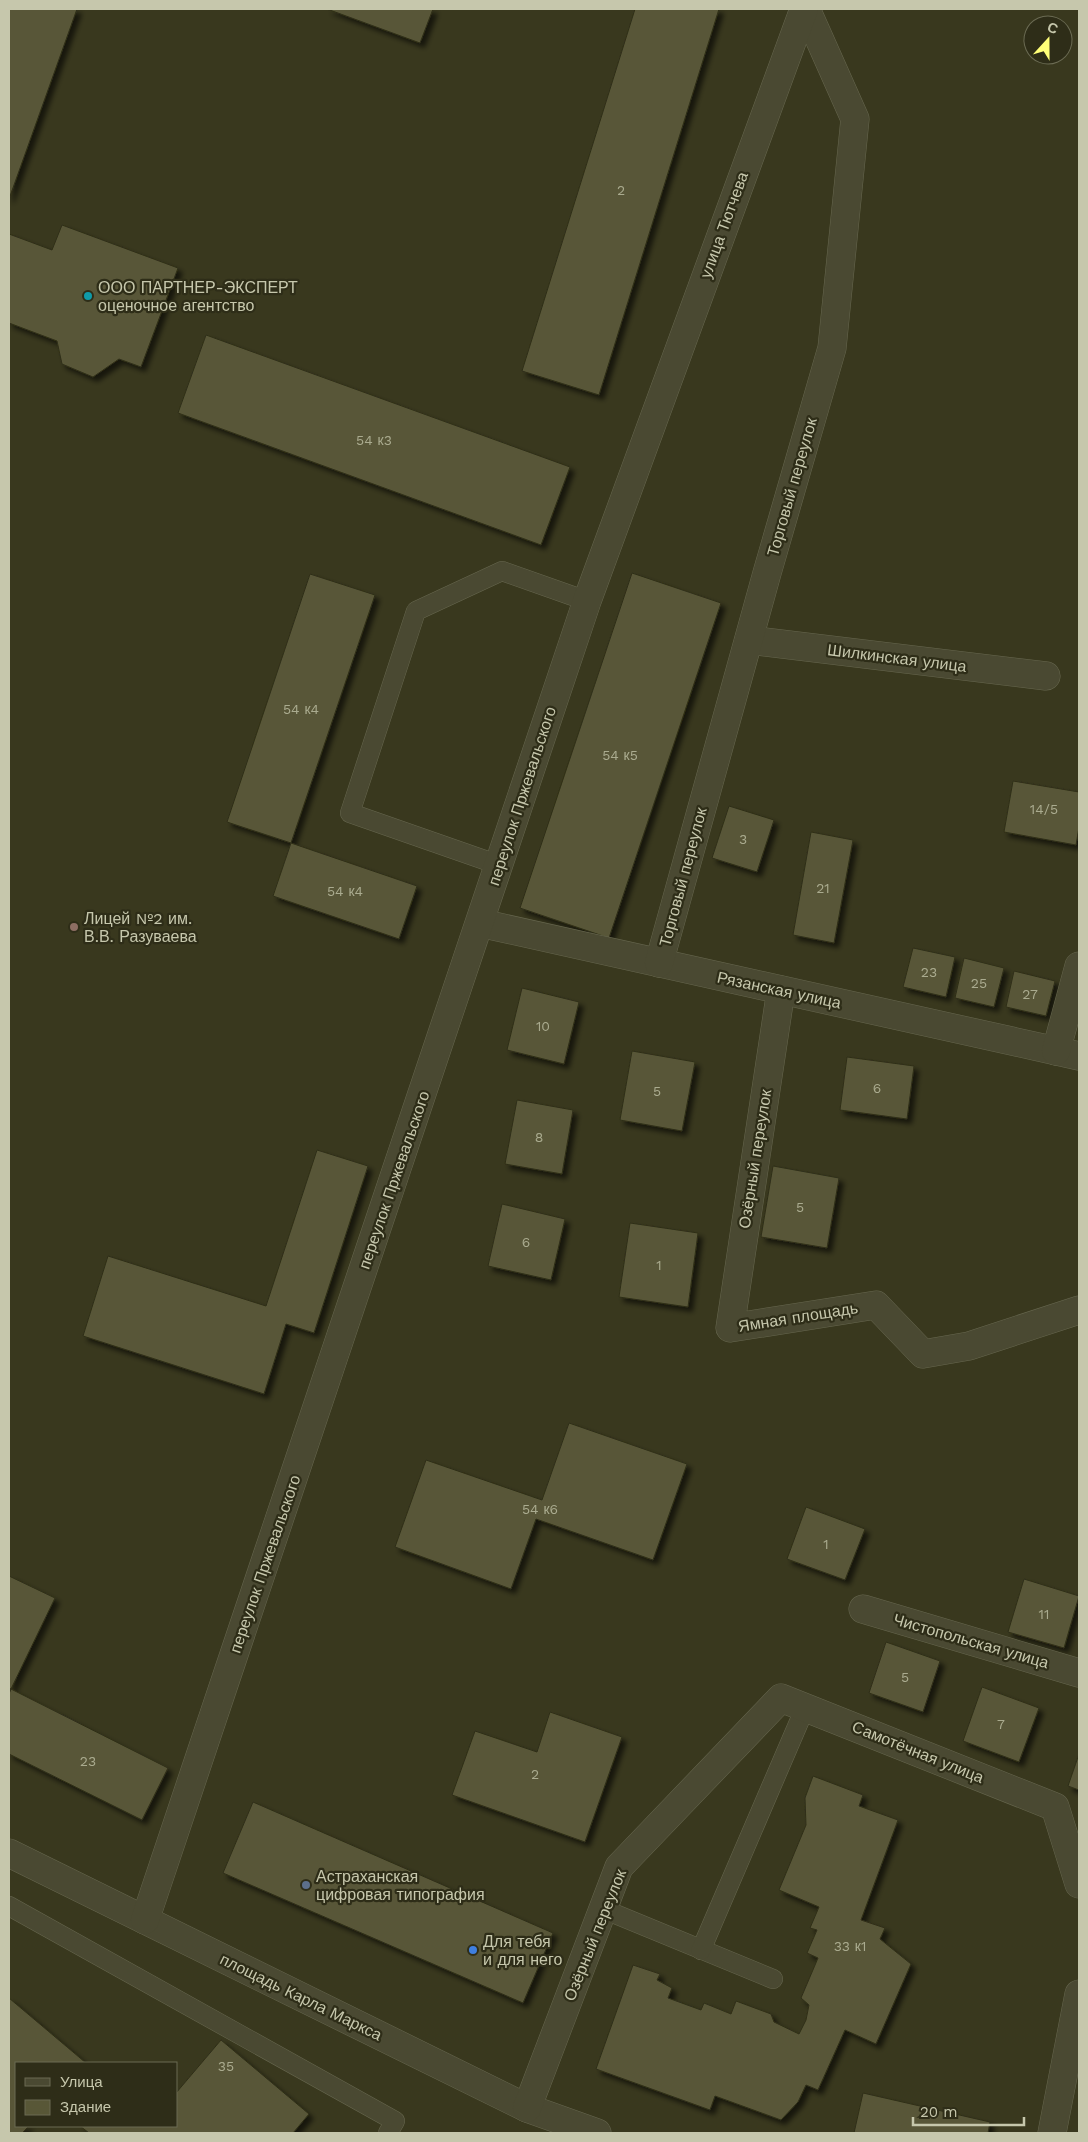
<svg xmlns="http://www.w3.org/2000/svg" width="1088" height="2142" font-family="'Work Sans',sans-serif">
	<defs>
		<filter id="shadow"><feDropShadow dx="4.5" dy="4.5" stdDeviation="2.5" flood-color="#0009"/></filter>
	</defs>
	<rect width="100%" height="100%" fill="#39381e"/>
	<g fill="#585737" stroke="#302f19" filter="url(#shadow)">
		<path d="M9,9h68l-68,190z"/>
		<path d="M327,9h106l-13,34z"/>
		<path d="M635,9h84l-120,386 -77,-24z"/>
		<path d="M62,225l116,43 -37,99 -22,-8 -26,18 -31,-13 -5,-23 -48,-18v-89l43,16z"/>
		<path d="M206,335l364,132 -29,78 -363,-132z"/>
		<path d="M632,573l89,30 -112,335 -89,-30z"/>
		<path d="M310,574l65,21 -84,248 -64,-21z"/>
		<path d="M1013,781l66,11v35l-3,18 -72,-13z"/>
		<path d="M729,806l45,14 -17,52 -45,-14z"/>
		<path d="M811,832l42,8 -19,103 -41,-8z"/>
		<path d="M291,843l126,43 -18,53 -126,-43z"/>
		<path d="M913,948l42,9 -9,40 -43,-10z"/>
		<path d="M964,958l40,10 -10,39 -39,-9z"/>
		<path d="M1014,971l41,10 -9,35 -40,-9z"/>
		<path d="M522,988l57,14 -15,62 -57,-14z"/>
		<path d="M632,1051l63,11 -13,69 -62,-11z"/>
		<path d="M847,1057l67,9 -7,53 -67,-9z"/>
		<path d="M517,1100l56,10 -11,64 -57,-10z"/>
		<path d="M317,1150l51,16 -54,167 -28,-9 -22,70 -181,-58 25,-80 158,50z"/>
		<path d="M773,1166l66,12 -12,70 -66,-11z"/>
		<path d="M502,1204l63,15 -14,61 -63,-14z"/>
		<path d="M630,1223l68,10 -10,74 -69,-10z"/>
		<path d="M569,1423l118,41 -34,96 -117,-41 -25,70 -116,-42 31,-87 116,40z"/>
		<path d="M806,1507l59,22 -20,51 -58,-21z"/>
		<path d="M9,1576l46,22 -44,91 -2,-1z"/>
		<path d="M1024,1579l55,17 -15,52 -56,-16z"/>
		<path d="M886,1642l54,19 -17,51 -54,-19z"/>
		<path d="M982,1687l57,21 -20,54 -56,-21z"/>
		<path d="M11,1689l157,79 -26,52 -133,-66v-60z"/>
		<path d="M550,1712l72,25 -37,105 -133,-47 23,-64 62,21z"/>
		<path d="M1079,1754v36l-11,-4z"/>
		<path d="M813,1776l50,19 -4,11 39,14 -37,100 24,8 -5,11 31,25 -35,80 -31,-14 -27,60 -12,-5 -8,17 -17,18 -66,-24 -5,14 -114,-41 37,-104 27,9 -3,6 15,8 -4,10 33,12 3,-7 27,11 5,-13 35,13 3,8 25,12 7,-14 3,-15 -8,-7 17,-40 -11,-5 10,-23 -7,-2 9,-21 -40,-17 27,-65 -1,-27z"/>
		<path d="M253,1802l300,131 -30,70 -300,-130z"/>
		<path d="M9,1998l77,65h-70v63h13l-7,7h-13z"/>
		<path d="M221,2040l88,74 -16,19h-204l-9,-7h96v-33z"/>
		<path d="M863,2093l127,29 -2,11h-134z"/>
	</g>
	<g fill="none" stroke-linecap="round" stroke-linejoin="round">
		<g stroke="#67674f" stroke-width="20">
			<g id="lane">
				<path d="M499,865l-149,-52 66,-202 86,-40 85,30"/>
				<path d="M9,1906l386,215 -7,12"/>
				<path d="M603,1909l170,70"/>
				<path d="M701,1950l104,-242"/>
			</g>
		</g>
		<g stroke="#67674f" stroke-width="29">
			<g id="street">
				<path d="M749,640l297,36"/>
				<path d="M480,923l599,133"/>
				<path d="M659,963l108,-390 65,-225 23,-229 -49,-110"/>
				<path d="M781,990l-51,338 146,-23 47,49 46,-8 110,-36"/>
				<path d="M1056,1051l23,-85"/>
				<path d="M863,1609l216,64"/>
				<path d="M9,1853l518,255 70,25"/>
				<path d="M145,1920l442,-1319 217,-592"/>
				<path d="M527,2108l92,-241 162,-169 274,109 24,77"/>
				<path d="M1052,2133l27,-139"/>
			</g>
		</g>
		<use href="#lane" stroke="#4a4932" stroke-width="19"/>
		<use href="#street" stroke="#4a4932" stroke-width="28"/>
	</g>
	<circle fill="#0f9aa8" stroke="#2e2d18" stroke-width="2" cx="88" cy="296" r="5"/>
	<circle fill="#8d6e63" stroke="#2e2d18" stroke-width="2" cx="74" cy="927" r="5"/>
	<circle fill="#5c6f8a" stroke="#2e2d18" stroke-width="2" cx="306" cy="1885" r="5"/>
	<circle fill="#3f7fe0" stroke="#2e2d18" stroke-width="2" cx="473" cy="1950" r="5"/>
	<g text-anchor="middle" dominant-baseline="central" stroke-width="4.5" stroke-linejoin="round" paint-order="stroke">
		<g font-size="14" fill="#aaab8f">
			<text x="621" y="190">2</text>
			<text x="374" y="440">54 к3</text>
			<text x="301" y="709">54 к4</text>
			<text x="620" y="755">54 к5</text>
			<text x="1044" y="809">14/5</text>
			<text x="743" y="839">3</text>
			<text x="823" y="888">21</text>
			<text x="345" y="891">54 к4</text>
			<text x="929" y="972">23</text>
			<text x="979" y="983">25</text>
			<text x="1030" y="994">27</text>
			<text x="543" y="1026">10</text>
			<text x="877" y="1088">6</text>
			<text x="657" y="1091">5</text>
			<text x="539" y="1137">8</text>
			<text x="800" y="1207">5</text>
			<text x="526" y="1242">6</text>
			<text x="659" y="1265">1</text>
			<text x="540" y="1509">54 к6</text>
			<text x="826" y="1544">1</text>
			<text x="1044" y="1614">11</text>
			<text x="905" y="1677">5</text>
			<text x="1001" y="1724">7</text>
			<text x="88" y="1761">23</text>
			<text x="535" y="1774">2</text>
			<text x="850" y="1946">33 к1</text>
			<text x="226" y="2066">35</text>
		</g>
		<g font-size="16" fill="#c6c7ac" stroke="#2e2d18">
			<text transform="translate(724 225) rotate(-70)">улица Тютчева</text>
			<text transform="translate(792 487) rotate(-74)">Торговый переулок</text>
			<text transform="translate(897 658) rotate(7)">Шилкинская улица</text>
			<text transform="translate(522 796) rotate(-72)">переулок Пржевальского</text>
			<text transform="translate(683 877) rotate(-75)">Торговый переулок</text>
			<text transform="translate(779 990) rotate(12)">Рязанская улица</text>
			<text transform="translate(755 1159) rotate(-81)">Озёрный переулок</text>
			<text transform="translate(394 1180) rotate(-71)">переулок Пржевальского</text>
			<text transform="translate(798 1317) rotate(-9)">Ямная площадь</text>
			<text transform="translate(265 1564) rotate(-71)">переулок Пржевальского</text>
			<text transform="translate(971 1641) rotate(16)">Чистопольская улица</text>
			<text transform="translate(918 1752) rotate(22)">Самотёчная улица</text>
			<text transform="translate(595 1935) rotate(-68)">Озёрный переулок</text>
			<text transform="translate(301 1997) rotate(26)">площадь Карла Маркса</text>
		</g>
		<g font-size="16" fill="#c6c7ac" stroke="#2e2d18" text-anchor="start">
			<text x="98" y="287">ООО ПАРТНЕР-ЭКСПЕРТ<tspan x="98" dy="18">оценочное агентство</tspan></text>
			<text x="84" y="918">Лицей №2 им.<tspan x="84" dy="18">В.В. Разуваева</tspan></text>
			<text x="316" y="1876">Астраханская<tspan x="316" dy="18">цифровая типография</tspan></text>
			<text x="483" y="1941">Для тебя<tspan x="483" dy="18">и для него</tspan></text>
		</g>
	</g>
	<rect width="1088" height="2142" fill="none" stroke="#c6c7ac" stroke-width="20"/>
	<rect x="15" y="2062" width="162" height="65" fill="#2e2d18" stroke="#6b6b53"/>
	<rect x="25" y="2078" width="25" height="8" fill="#4a4932" stroke="#6b6b53"/>
	<text x="60" y="2087" font-size="15" fill="#c6c7ac">Улица</text>
	<rect x="25" y="2100" width="25" height="15" fill="#585737" stroke="#6b6b53"/>
	<text x="60" y="2112" font-size="15" fill="#c6c7ac">Здание</text>
	<g transform="translate(1048 40) rotate(21)"><circle r="24" fill="#2e2d18" stroke="#6b6b53"/>
	<path d="M0-4L9 19L0 12L-9 19Z" fill="#ffff78"/>
	<text y="-8" font-size="14" font-weight="bold" text-anchor="middle" fill="#c6c7ac">С</text>
	</g>
	<path d="M913 2117v8h111v-8" fill="none" stroke="#c6c7ac" stroke-width="2.5"/>
	<text x="920" y="2117" font-size="15" fill="#c6c7ac" stroke="#2e2d18" stroke-width="4" paint-order="stroke">20 m</text>
</svg>
